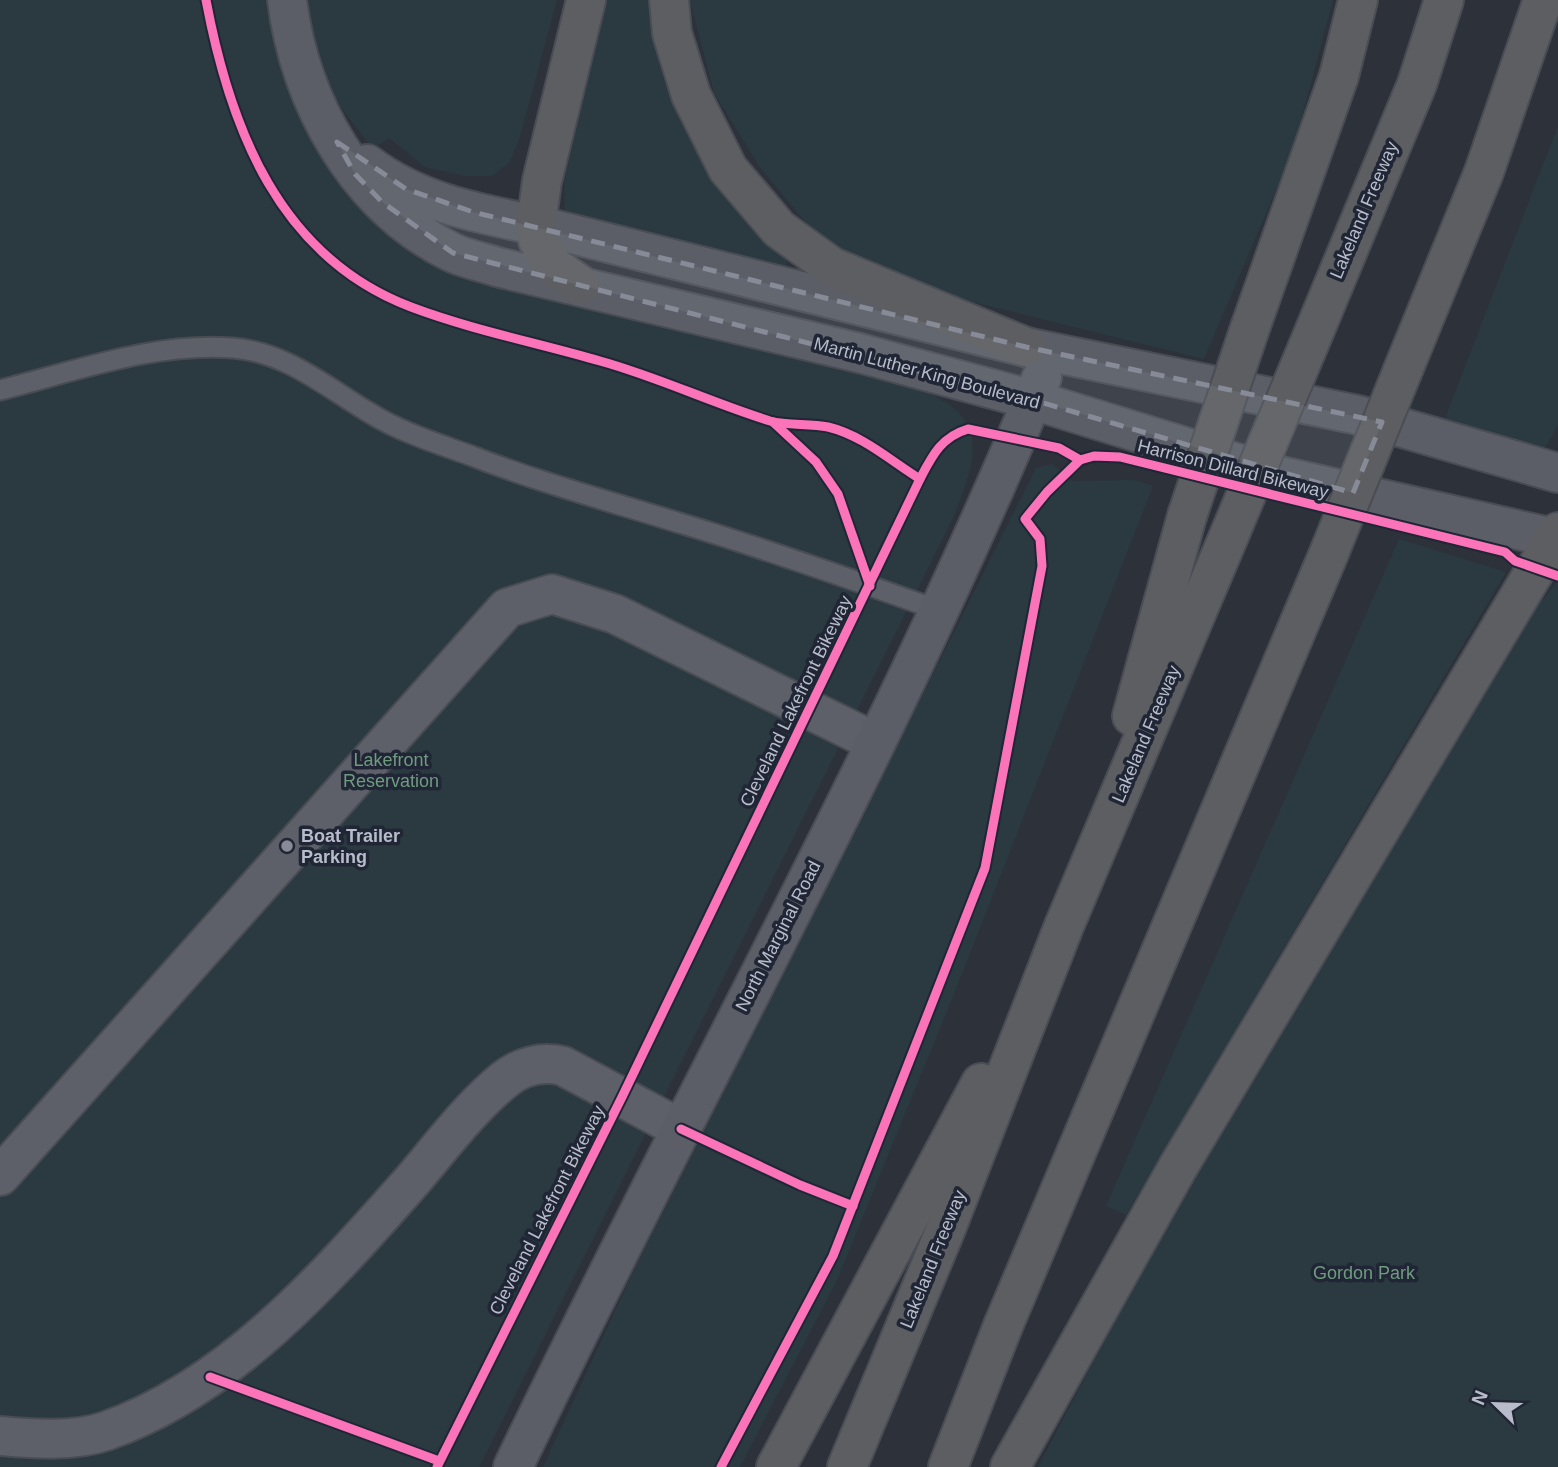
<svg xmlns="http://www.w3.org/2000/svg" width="1558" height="1467" font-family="Helvetica,sans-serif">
	<rect width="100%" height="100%" fill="#2d313a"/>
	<g fill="#2a3a40">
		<path d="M0,0h265l10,49 14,45 20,41 26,36 161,113 426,106c71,29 54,70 31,128l-474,949h-479z"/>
		<path d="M307,0h250l-38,140 -10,23 -17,13h-27l-40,-9 -36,-29 -16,11 -40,-52 -26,-84z"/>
		<path d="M606,0h47c1,19 1,41 5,59 23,90 67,133 128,198v12l-221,-51 -1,-37z"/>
		<path d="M690,0h643l-40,150 -89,209 -309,-76 -75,-43 -61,-74 -45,-73z"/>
		<path d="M1558,126v299l-14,24 -99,-31z"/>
		<path d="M1052,464l21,17 61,-1 19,6 -197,503 -119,291 -97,187h-197l88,-191 405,-808z"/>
		<path d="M1399,539l107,33 -380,643 -20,-9z"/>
		<path d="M1558,581v886h-520c151,-293 326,-573 495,-856z"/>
	</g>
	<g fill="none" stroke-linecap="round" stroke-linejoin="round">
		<g stroke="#494c53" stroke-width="23">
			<path id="lane" d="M0,390c76,-19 154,-48 233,-42 53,4 93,39 137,65 30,19 69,31 102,43 69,27 140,46 211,68 86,26 171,56 255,86"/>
		</g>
		<g stroke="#494c53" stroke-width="42">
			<g id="street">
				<path d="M0,1176l507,-568 45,-14 63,20 260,128"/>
				<path d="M0,1436c33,3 74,6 106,-5 125,-44 219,-152 305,-249 29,-34 58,-73 93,-102 17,-14 38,-19 59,-14l118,63"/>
			</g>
		</g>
		<g stroke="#494c53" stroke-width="42">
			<g id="secondary">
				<path d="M287,0c13,102 69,205 164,252 14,7 31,10 46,15l362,86 174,47 239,74 286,65"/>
				<path d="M367,164c50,38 108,49 169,61l490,122 332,68 200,58"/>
				<path d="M513,1467c174,-364 375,-717 529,-1090"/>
			</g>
		</g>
		<g stroke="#4a4d55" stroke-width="42">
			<g id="highway">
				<path d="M669,0l3,33 19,62 37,74 51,60 53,38 194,80"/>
				<path d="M580,285l-27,-19 -15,-26 -2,-15 6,-44 44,-181"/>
				<path d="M1249,331l90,-255 19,-76"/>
				<path d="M1307,349l110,-265 27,-84"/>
				<path d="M1403,370l81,-198 59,-172"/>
				<path d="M1132,716l55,-200"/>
				<path d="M776,1467l205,-384"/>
				<path d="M847,1467l98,-236 119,-305 167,-395"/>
				<path d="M948,1467l55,-141 326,-773"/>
				<path d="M1010,1467l168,-300 380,-635"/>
			</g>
		</g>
		<path stroke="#60646c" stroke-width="4.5" stroke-dasharray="5 5" stroke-linecap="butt" d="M713,1144l87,41 53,21"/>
		<use href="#lane" stroke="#5d6068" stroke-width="19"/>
		<use href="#street" stroke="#5d6068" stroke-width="38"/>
		<use href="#secondary" stroke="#5b5e67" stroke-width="38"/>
		<use href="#highway" stroke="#5d5e61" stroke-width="38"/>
		<g stroke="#4a4d55" stroke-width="42" stroke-linecap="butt">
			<g id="highway-bridge">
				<path d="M1187,516l62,-185"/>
				<path d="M1231,531l76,-182"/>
				<path d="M1329,553l74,-183"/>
			</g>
		</g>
		<use href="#highway-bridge" stroke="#5d5e61" stroke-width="38"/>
		<g stroke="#202635" stroke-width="13">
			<g id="cycleway">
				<path d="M206,0c24,128 73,257 205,307 61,23 127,36 189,54 58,16 112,42 170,60 18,5 39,2 58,6 34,8 63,34 92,52l-298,618 -185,370"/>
				<path d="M773,422l43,40 22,32 32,92"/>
				<path d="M920,479c12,-23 21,-42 48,-50l91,19 21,12 14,-4 26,1 385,95 10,9 43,15"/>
				<path d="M681,1129l119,56 53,21"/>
				<path d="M210,1377l229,84"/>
				<path d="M721,1467l112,-211 152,-388 57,-302 -2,-27 -15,-20 22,-27 33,-32"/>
			</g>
		</g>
		<use href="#cycleway" stroke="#fb73b8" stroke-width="9"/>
	</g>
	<path fill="#878b98" fill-opacity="0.2" stroke="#878b98" stroke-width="5" stroke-dasharray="14 9" stroke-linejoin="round" d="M337,142l69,47 67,23 553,135 356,75 -29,71 -320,-93 -580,-147 -71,-51 -27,-28z"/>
	<circle fill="#878b98" stroke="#202635" stroke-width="2.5" cx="287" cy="846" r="7"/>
	<g text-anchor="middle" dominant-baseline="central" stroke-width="7" stroke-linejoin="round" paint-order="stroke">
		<g font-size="18" fill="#b8bcca" stroke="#202635">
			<text transform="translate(1364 210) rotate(-67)">Lakeland Freeway</text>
			<text transform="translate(927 373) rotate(15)">Martin Luther King Boulevard</text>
			<text transform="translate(1233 469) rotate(14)">Harrison Dillard Bikeway</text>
			<text transform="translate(796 701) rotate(-64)">Cleveland Lakefront Bikeway</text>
			<text transform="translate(1146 734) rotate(-67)">Lakeland Freeway</text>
			<text transform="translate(778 936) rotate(-63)">North Marginal Road</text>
			<text transform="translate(547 1210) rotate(-63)">Cleveland Lakefront Bikeway</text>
			<text transform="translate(933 1259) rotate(-68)">Lakeland Freeway</text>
		</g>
		<g font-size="18" fill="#6f9b7f" stroke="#202635">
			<text x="391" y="760">Lakefront<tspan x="391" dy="21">Reservation</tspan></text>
			<text x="1364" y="1273">Gordon Park</text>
		</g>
		<g font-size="18" font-weight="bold" fill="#b8bcca" stroke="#202635" text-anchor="start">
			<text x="301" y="836">Boat Trailer<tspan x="301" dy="21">Parking</tspan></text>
		</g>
	</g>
	<g transform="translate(1495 1404) rotate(293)" stroke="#202635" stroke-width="5" paint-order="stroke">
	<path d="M0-5L12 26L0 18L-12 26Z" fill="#b8bcca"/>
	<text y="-10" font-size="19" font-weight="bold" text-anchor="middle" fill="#b8bcca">N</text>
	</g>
</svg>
